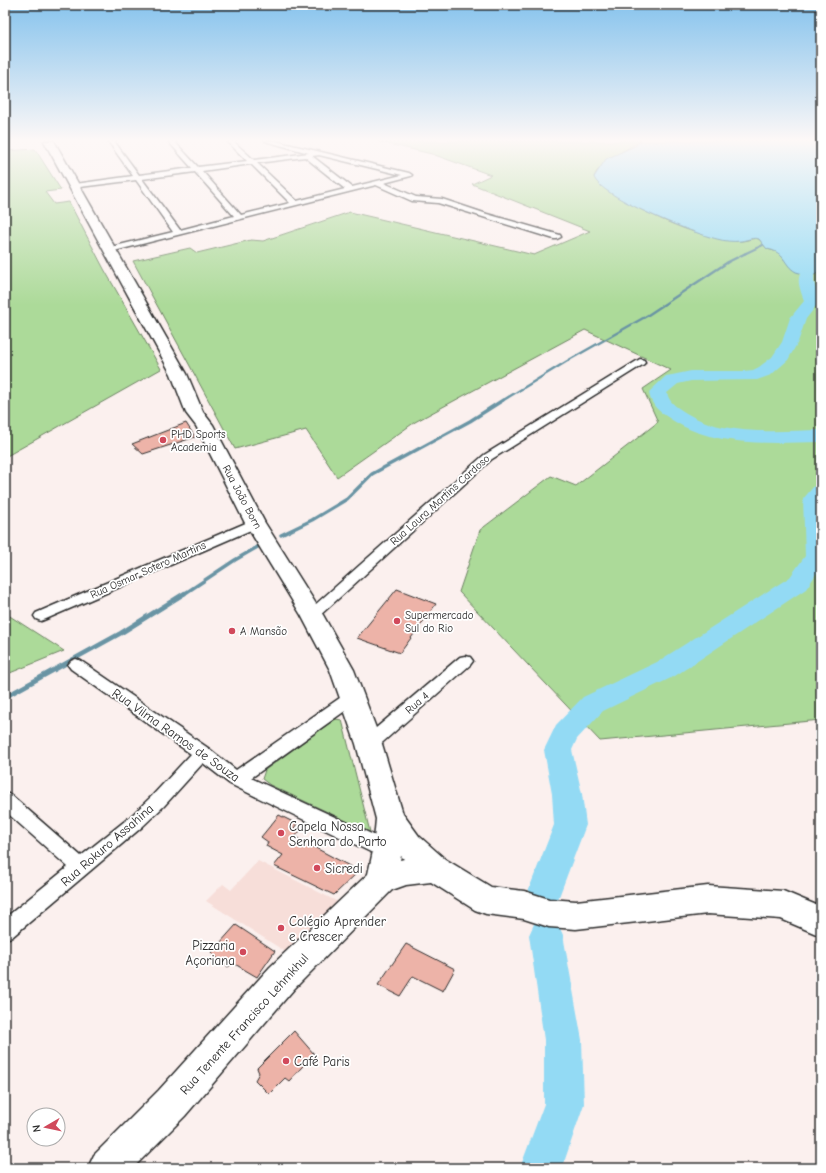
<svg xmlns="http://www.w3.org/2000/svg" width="826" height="1173" font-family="'Comic Neue',sans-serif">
	<rect width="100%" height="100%" fill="#fbf0ee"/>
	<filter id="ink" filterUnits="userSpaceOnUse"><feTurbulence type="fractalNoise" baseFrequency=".025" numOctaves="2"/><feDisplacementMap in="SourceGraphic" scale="8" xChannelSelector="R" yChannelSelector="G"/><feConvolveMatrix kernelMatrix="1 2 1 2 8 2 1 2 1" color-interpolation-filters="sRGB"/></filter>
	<g filter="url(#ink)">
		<path fill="#f7ded9" d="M258,861l82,42 -51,51 -83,-53 17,-17 8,6z"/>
		<g fill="#acda99" stroke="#6c8262">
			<path d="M375,141h266l-18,10 -26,20 -3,6c5,16 87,53 105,56 13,3 29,8 42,8 7,0 12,-4 18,-2l8,10 11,3 14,17 29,3v448l-221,21 -141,-149 21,-62 71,-54 25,10 82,-64 -15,-33 28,-19 -86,-40 -170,92 -78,55 -31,-47 -71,19 -102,-188 57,-13 7,5 54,-13 12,1 87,-29 184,43 56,-24 -118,-47 19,-9 -59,-21z"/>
			<path d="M5,149l2,2 28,-2 26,41 -16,2 9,12 15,-2 35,67 57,100 -156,88z"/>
			<path d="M5,613l59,38 -59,24z"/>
			<path d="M335,719l7,1 28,112 -100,-47 -8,-6 3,-9z"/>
		</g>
		<path fill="#93daf4" stroke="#6994a4" d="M641,141h180v131h-4l-2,3c-6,-1 -14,-1 -19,-3 -13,-7 -10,-20 -29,-23l-8,-10c-6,-2 -11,1 -18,2 -8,1 -17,0 -24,-2 -22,-5 -117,-42 -123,-62l12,-18 29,-13z"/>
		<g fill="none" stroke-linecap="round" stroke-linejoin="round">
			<path stroke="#6994a4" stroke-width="2" d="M744,254l19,-9"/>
			<path stroke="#6994a4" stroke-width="2.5" d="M502,401l67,-41 76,-43 83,-55 18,-9"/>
			<g stroke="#6994a4" stroke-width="3.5">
				<path d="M281,535l31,-15 35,-21 25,-25 98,-53 33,-21"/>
				<path d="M184,594l51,-34 26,-15"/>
			</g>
			<path stroke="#6994a4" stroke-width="4.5" d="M5,697l116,-64 64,-40"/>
			<g fill="#93daf4" fill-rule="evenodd">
				<path d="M807,270l5,1 2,3v8l6,19 -14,18 -8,23 -10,18 -17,15 -14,5 -66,1 -13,3 -11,9c2,8 7,12 13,16 40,28 95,22 141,21v12c-52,1 -111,6 -155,-26 -9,-6 -16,-13 -17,-24l17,-16 6,-1 19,-4h52l10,-1 6,-3 13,-10 10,-15 8,-24 14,-17c-3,-10 -9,-21 -2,-30z"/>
				<path d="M821,484v83l-15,22 -131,87 -72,35 -26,28 -5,11 10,44 4,31 -32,85 -12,4 -12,-4 -5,-11 29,-74 -2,-31 -8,-44 12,-25 27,-28 74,-35 133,-85 15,-21 -2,-57 11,-13z"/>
				<path d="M546,919l12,5 5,11 19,105 2,64 -22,64h-42l24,-64v-64l-15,-105 5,-11z"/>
			</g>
		</g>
		<g fill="#edb3a8" stroke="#2b2b2b">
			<path d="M186,423l9,14 -52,17 -11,-10z"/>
			<path d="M397,589l39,15 -36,49 -43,-15z"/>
			<path d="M279,815l18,9 -3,4 6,3 -5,6 64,34 -25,24 -60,-29 9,-11 -17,-9 2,-4 -7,-5z"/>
			<path d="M236,925l39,26 -18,26 -24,-14 -5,4 -17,-14z"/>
			<path d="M406,944l49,25 -12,22 -30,-15 -13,20 -22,-11z"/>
			<path d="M294,1031l20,23 -25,27 -4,-3 -16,16 -14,-14 4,-7 -2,-5z"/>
		</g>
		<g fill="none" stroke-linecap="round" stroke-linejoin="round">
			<g stroke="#2b2b2b" stroke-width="3">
				<g id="street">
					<path d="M108,141h6l25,34 53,-7 -24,-27h6l24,26 49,-6 -20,-20h6l21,19 55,-7 -44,-12h10l134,32 3,2 -1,1 -27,7 32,14 26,2 45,15 73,21 1,2 -4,2h-3l-116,-36 -26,-2 -36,-16 -266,67h-3l-1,-2 1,-2 66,-16 -37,-52 -64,8 -1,-2 4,-2 58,-8zM319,155l83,20 -50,12 -40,-31zM305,157l40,32 -48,12 -40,-38zM251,164l39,39 -49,12 -39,-44zM195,172l39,44 -54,14 -38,-51z"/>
					<path d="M640,359l4,1 1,2 -1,2 -152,95 -175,159 -5,2 -5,-2 -2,-3 2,-3 177,-157z"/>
					<path d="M255,519l5,1 1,3 -1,3 -214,93 -5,2 -5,-2 -2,-3 2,-3z"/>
					<path d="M465,656l5,1 3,4 -3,4 -95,84 -6,2 -6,-2 -2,-5 2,-5 97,-82z"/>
					<path d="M76,659l5,2 127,87 28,22 111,-77 6,-2 6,2 2,4 -2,4 -108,77 144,67 2,6 -2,6 -7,2 -7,-2 -151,-73 -27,-21 -39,43 -22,21 -130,110 -7,2v-21l63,-51 -63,-56v-18l6,2 70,61 49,-39 22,-21 39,-42 -120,-85 -3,-4 3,-4z"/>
				</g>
			</g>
			<g stroke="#2b2b2b" stroke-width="3">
				<path id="primary" d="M44,141h10l133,233 16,38 10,13 52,98 58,92 31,55 28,74 21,70 16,22 26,23 46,28 33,4 25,8 27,2 132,-15 75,5 38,16v29l-40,-17 -73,-5 -132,15 -27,-2 -25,-8 -38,-5 -11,-4 -44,-28 -25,3 -14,5 -98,99 -109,127 -52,52h-45l6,-13 65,-65 111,-123 98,-93 5,-23 3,-32 -20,-75 -26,-74 -29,-55 -56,-92 -49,-97 -10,-13 -15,-39zM401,856l3,3 -4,1z"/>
			</g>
			<use href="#street" fill="#fff" fill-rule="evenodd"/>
			<use href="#primary" fill="#fff" fill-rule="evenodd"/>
		</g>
	</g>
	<linearGradient id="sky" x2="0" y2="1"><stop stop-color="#86c3ed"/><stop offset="0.46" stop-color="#fdf8f7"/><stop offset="1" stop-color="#fdf8f7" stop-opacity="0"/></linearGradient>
	<rect width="826" height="305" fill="url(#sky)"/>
	<g fill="#d1495b" stroke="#fff" stroke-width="1.5">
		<circle cx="163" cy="440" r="4"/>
		<circle cx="397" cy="621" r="4"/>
		<circle cx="232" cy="631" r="4"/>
		<circle cx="281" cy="833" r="4"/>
		<circle cx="317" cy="868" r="4"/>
		<circle cx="281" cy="928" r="4"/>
		<circle cx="243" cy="952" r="4"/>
		<circle cx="286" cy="1061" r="4"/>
	</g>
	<g text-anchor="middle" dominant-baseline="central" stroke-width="3.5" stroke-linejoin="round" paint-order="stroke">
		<g font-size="11" fill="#2b2b2b" stroke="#fff" text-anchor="start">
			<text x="171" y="434">PHD Sports<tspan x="171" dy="13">Academia</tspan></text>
			<text x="405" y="615">Supermercado<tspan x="405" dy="13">Sul do Rio</tspan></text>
			<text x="240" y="631">A Mansão</text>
		</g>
		<g font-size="11" fill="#2b2b2b" stroke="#fff">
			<text transform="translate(242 497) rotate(62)">Rua João Born</text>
			<text transform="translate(440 500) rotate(-42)">Rua Laura Martins Cardoso</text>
			<text transform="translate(148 570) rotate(-24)">Rua Osmar Sotero Martins</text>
			<text transform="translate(417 703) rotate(-41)">Rua 4</text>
		</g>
		<g font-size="13" fill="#2b2b2b" stroke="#fff">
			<text transform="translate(176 735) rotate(35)">Rua Vilma Ramos de Souza</text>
			<text transform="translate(107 845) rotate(-41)">Rua Rokuro Assahina</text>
			<text transform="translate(244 1024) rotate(-48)">Rua Tenente Francisco Lehmkhul</text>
		</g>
		<g font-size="13" fill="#2b2b2b" stroke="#fff" text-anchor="start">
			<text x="289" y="826">Capela Nossa<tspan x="289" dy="15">Senhora do Parto</tspan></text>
			<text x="325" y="868">Sicredi</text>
			<text x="289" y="921">Colégio Aprender<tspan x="289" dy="15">e Crescer</tspan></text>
			<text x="235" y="945" text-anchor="end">Pizzaria<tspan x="235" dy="15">Açoriana</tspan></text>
			<text x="294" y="1061">Café Paris</text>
		</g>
	</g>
	<rect width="826" height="1173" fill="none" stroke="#fff" stroke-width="20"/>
	<rect x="10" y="10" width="806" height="1153" fill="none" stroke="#2b2b2b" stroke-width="1.5" filter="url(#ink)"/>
	<g transform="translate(46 1127) rotate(261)"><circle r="19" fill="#ffffff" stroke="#aaaaaa"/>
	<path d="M0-3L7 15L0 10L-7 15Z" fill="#d1495b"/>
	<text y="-6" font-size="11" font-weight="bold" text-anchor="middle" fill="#2b2b2b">N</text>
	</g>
</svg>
